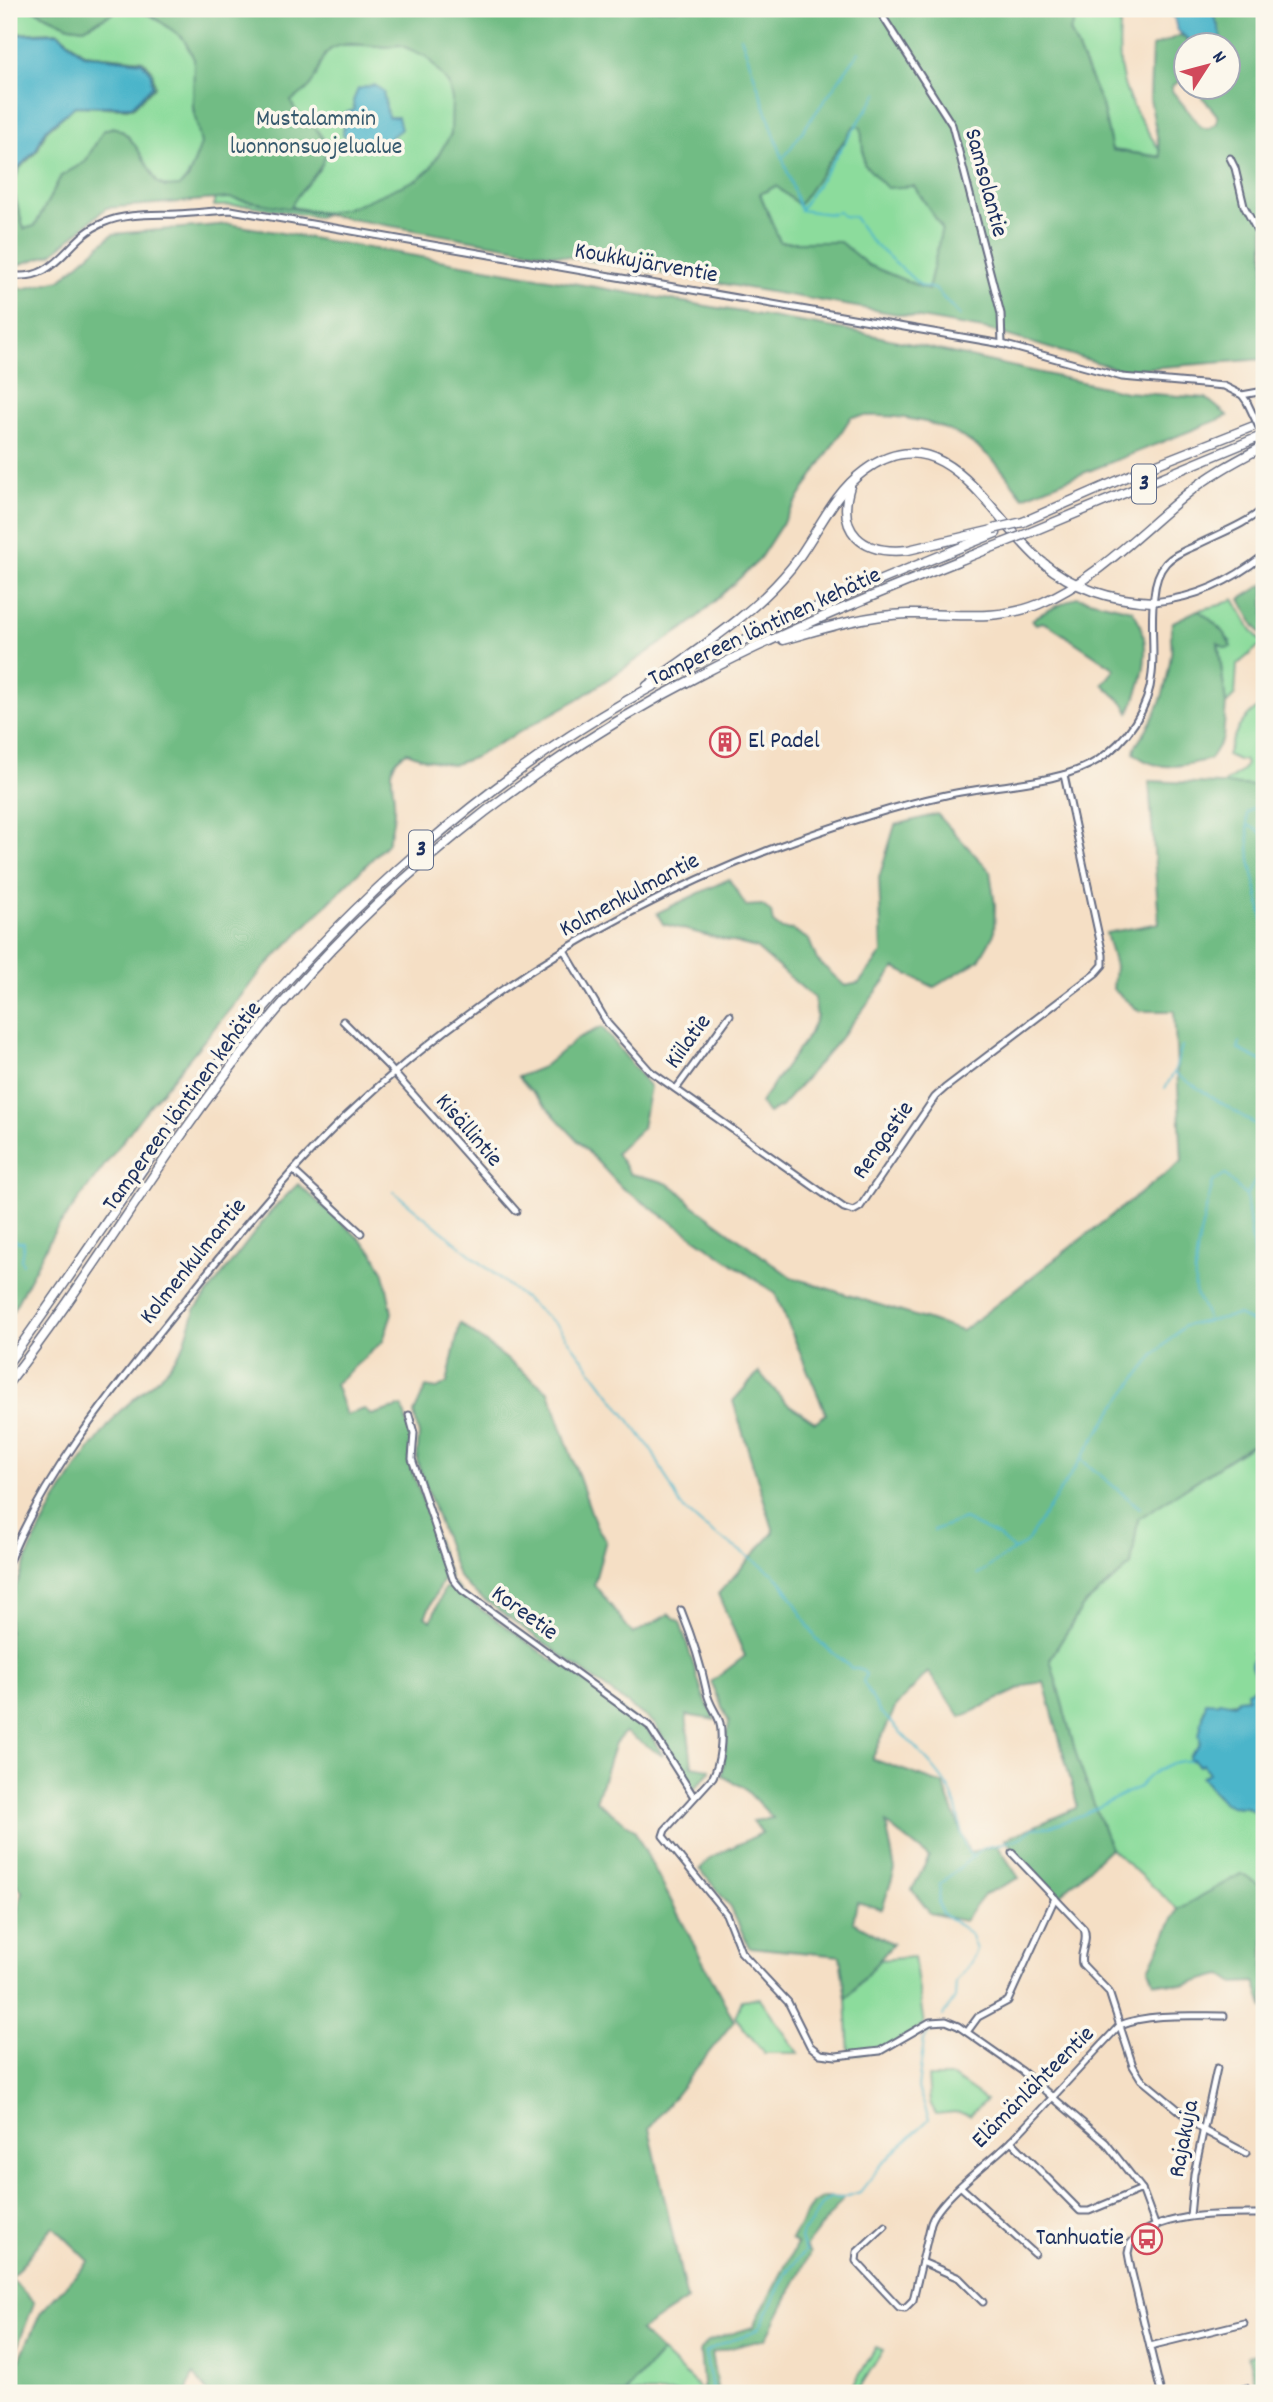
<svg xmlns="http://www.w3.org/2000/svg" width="1273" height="2402" font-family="Dekko,sans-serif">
	<rect width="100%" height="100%" fill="#fbf7ec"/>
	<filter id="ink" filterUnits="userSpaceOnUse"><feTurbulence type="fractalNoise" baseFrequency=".0143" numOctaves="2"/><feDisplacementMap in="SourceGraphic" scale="14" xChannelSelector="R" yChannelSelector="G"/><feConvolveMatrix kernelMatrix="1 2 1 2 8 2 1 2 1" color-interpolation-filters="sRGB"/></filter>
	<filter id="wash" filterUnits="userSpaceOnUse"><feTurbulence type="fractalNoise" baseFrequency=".00686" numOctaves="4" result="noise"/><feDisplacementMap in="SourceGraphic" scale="28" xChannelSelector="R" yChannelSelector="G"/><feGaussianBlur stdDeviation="1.57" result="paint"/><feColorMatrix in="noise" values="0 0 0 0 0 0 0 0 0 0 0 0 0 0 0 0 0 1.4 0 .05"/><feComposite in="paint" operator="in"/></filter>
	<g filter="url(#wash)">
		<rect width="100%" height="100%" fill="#f5dfc5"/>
		<g fill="#8cdc9c" stroke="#54867d" stroke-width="2">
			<path d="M9,9h23l37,17 15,2 37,-19c27,0 65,22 73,49 4,15 -3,34 -1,50 1,11 9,25 8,37 -1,5 -4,11 -6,15 -7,20 -15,36 -38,22l-28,-44 -8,-8 -9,-3 -9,4 -18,31 -24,14 -26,50 -11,3 -12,-43 8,-18 17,-17 9,-20 29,-25 58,2 9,-48 -58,-6 -26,-22 -49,2z"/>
			<path d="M1080,9h35l6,7c-7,65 5,81 39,135l2,6 -50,-7 -10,-45 -32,-74z"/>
			<path d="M383,37l60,21 13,28 -3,45 -23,44 -78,35 -35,7 -69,-12 -34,1 2,-50 110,-106 12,-5h25z"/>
			<path d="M854,126h7l53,60 28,42 -14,62 -60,-25 -28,-22 -60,-1 -20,-48 16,-9 23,20z"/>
			<path d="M1234,599l17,30 13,16v6l-5,-5 -22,19 -2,30 -9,9 -8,-63h12l-32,-31 22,-5z"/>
			<path d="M1262,704l2,3v79l-41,-1c7,-9 19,-9 23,-21l-2,-4h-6l-11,-5c9,-26 13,-34 35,-51z"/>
			<path d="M1252,1445l12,8v201l-6,-3 -5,3 3,3 3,26c-17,28 -29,14 -55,26l-3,31 -8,20 10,4 6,9 -7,4 12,16 17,13 15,1 12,7h6v74l-23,-14 -63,35 -68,-61 -32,-87 -28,-102 33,-53 48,-41 7,-46z"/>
			<path d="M914,1957l10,68 -44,26 -31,4 -3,-56 33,-39z"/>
			<path d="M760,1998l38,55h-34l-29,-36 7,-17z"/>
			<path d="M928,2077h25l33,23 -16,15 -15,-3 -19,2 -6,-11z"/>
			<path d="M876,2347l7,3 -23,37 -5,1 -3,5h-3z"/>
			<path d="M662,2352l43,41h-80z"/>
		</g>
		<g fill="#71bc84" stroke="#467671" stroke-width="2" fill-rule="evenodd">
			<path d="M32,9h89l-37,19 -15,-2z"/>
			<path d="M127,9h953l-10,22 32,74 10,45 49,7 -11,-58 2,-52 29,-12 11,10 -6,1 -1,32 -13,8v5l29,36 7,2 9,-6v-8l-22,-27h33v-42l-9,-1v-18l-9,-18h54v350l-142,11 -133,-40 -760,-132 -123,10 -54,46 -40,13 -3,-1v-47l6,-13 -4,-21 8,-18 17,-17 9,-20 30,-25 56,1 11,-44 -59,-7 -25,-22 -49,1 49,-2 26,22 58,6 10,10 3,16 -22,22 -58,-2 -29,25 -9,20 -17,17 -8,18 12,43 11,-3 26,-50 24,-14 18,-31c6,-3 11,-5 17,-1 13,6 29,39 37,52l8,5 14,-1 9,-7 13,-35 -8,-37 1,-48 -11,-21 -32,-23zM351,44l36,3 13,-2 27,12 21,26 4,16 -1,35 -21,35 -12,10 -64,27 -28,7 -35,-6c10,-26 53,-44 26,-77 -8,-10 -22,-15 -26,-29 6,-5 15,-9 19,-15 16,-21 6,-40 41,-42zM854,126l7,1 3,37 23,24 27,-2 28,42 -14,62 -60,-25 -28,-23h-60l-20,-48 16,-8 23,19z"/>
			<path d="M229,224l629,108 268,60 80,6 22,18 -205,81c-10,-12 -19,-27 -31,-38 -40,-37 -88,-47 -141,-42l-93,144 -68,63 -110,74 -107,60 -21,7 -27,-6 -18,-7c-22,11 -14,28 -13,49 1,15 -2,29 -7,43l-123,124 -121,146 -90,120 -44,84v-1033l14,4 37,-9 53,-46z"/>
			<path d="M1264,584v53l-10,-12 -14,-26z"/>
			<path d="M1076,597l56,13c23,31 12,71 -3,103l-4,-8 -22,-21 12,-15 -66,-44 -7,-3 -6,2 -4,-4c5,-6 34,-17 44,-23z"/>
			<path d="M1198,610c12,8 29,23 33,37l-6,1 -7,-5 8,61 -3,34 -13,21c-27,7 -54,14 -76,-6l1,-6c23,-33 31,-53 36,-93 2,-12 -3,-21 2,-32z"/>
			<path d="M1149,781l115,5v667l-13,-8 -113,74 -7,46 -48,41 -33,53 28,102 32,87 -52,49 -53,-58 71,-31 1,-4 -33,-122 -14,2 -69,33 -33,-45 -32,34 -24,53 71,25 26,69 28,-8 22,33 -34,16 -21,27 -34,-8 -18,-23 17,-33 -43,-34 9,47 -13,39 -25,-7 -4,20 40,22 -47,55 -6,-43 -91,-9 -18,-39 -31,-39 10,-11 52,-25 -9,-12 20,-3 -30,-31 -21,-11 7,-54 -18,-40 34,-26 -27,-62 56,-62 -41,-131 26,-29 26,30 30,20 11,-8 -51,-121 -154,-106 -103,-110 25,-10 35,-29 24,-11 48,60 -8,41 -26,25 14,21c27,6 43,6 60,29l101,74 171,54 220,-170 -8,-150h-35l-26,-22 2,-23 -9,-33 53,-10z"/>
			<path d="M937,814l53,57 5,34 -1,29 -15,26 -45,27 -39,-19 -56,72 -58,67 -13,6 -8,-10 50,-70 7,-17 -3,-18 -58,-50 -93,-24 -6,-11 72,-34 17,27 16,-1 9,7 2,11 8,6 12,1 16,10 8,20 28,26 14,-3 23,-30 -3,-75 16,-53z"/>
			<path d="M298,1184l62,55 14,15 10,19 8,40 -9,28 -48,43 11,31 19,-6 6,6 31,-9 9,30 -2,26 41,115 -8,4 -17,36 6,4 13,-32 9,-6 14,16 88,63 5,1 88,67 15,26 -38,-24 -10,11 -19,58 38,29 100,191 -85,107 38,172 -47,31 22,21 -37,41h-417l-15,-19 -7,19h-175l9,-34 21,-47 48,-51 -36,-35 -42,52 23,25 -25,66v-449l6,1 7,-30 -13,-15v-272l24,-60 21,-40 27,-43 38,-49 46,-40 18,-25 12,-37 77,-100z"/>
			<path d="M460,1323l89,69 47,134 10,14 -12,44 39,50 36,-20 11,8 23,73 12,25 -29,-5 6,51 18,3v3l-17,18 -38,-66 -184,-134 -13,-14 -41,-115 2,-26 -5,-22 12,-26 11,2 10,-6z"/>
			<path d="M1241,1874l23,14v121l-9,-27 -22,1 -12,-8 -36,10 -31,-3 -5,-13 29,-60z"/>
			<path d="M824,2197l20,1 -39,49 5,6 -44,86 -55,14 7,40h-14l-4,-42 8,-10 45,-14 44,-83 -6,-5 21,-35z"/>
			<path d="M1264,2349v39l-7,2 -9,-34z"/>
		</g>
		<g fill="#4cb5ca" stroke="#347294" stroke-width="2">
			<path d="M1168,9h42c5,11 13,23 10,36h-25l-18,-15 -3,-13 -4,-3z"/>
			<path d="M58,33l25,22 59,7 9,11 1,13 -20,20h-57l-30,24 -9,20 -17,17 -8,18h-2v-150z"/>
			<path d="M374,85l9,6 5,26h10l3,12 -26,21 -7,-6 -12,5 -13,-15 2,-21 9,-3 -1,-9 5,-12z"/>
			<path d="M1258,1651l6,3v160h-6l-12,-7 -15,-1 -7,-3 -23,-26 8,-4 -6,-9 -4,2 -6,-6 -3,1 -1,-4c5,-7 15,-11 10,-21l7,-34 11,1 2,-2 15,3 4,-5 10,-1 -1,-7 11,-5 1,-4 -8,-16 1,-7 3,-2 -3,-4z"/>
		</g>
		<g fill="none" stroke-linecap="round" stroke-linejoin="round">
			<g stroke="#4cb5ca" stroke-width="2">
				<path d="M741,37l59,172"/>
				<path d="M785,156l74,-104"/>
				<path d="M801,209l77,-116"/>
				<path d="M800,210l30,4 9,-2 4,4 11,1 16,23 51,46 14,3 25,27"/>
				<path d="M1264,799l-17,14 3,47 14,63"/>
				<path d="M1249,825l15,10"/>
				<path d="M1240,1042l-2,7 26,13"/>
				<path d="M1174,1073l84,53"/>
				<path d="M1165,1088l9,-15 8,-27"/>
				<path d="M394,1192l164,134 93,123 30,57 21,19 72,49c19,19 27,44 43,65 7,8 25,20 34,29h8l7,6 -3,7 16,30 11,10c18,20 50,49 61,72 10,18 8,49 20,63"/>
				<path d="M9,1217l3,20 6,5h6l-3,18 2,4"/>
				<path d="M1256,1270l-10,-74 16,-26 -2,-44 3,-19 1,-67"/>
				<path d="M1207,1320c-1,-14 -11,-19 -12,-30 -2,-37 9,-72 18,-108l12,-8 20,21"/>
				<path d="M1082,1460l58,48"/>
				<path d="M934,1530l30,-11 34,17 16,14 12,-7 89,-136 38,-51 31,-30 54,-11 26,13"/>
				<path d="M977,1575l37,-25"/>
				<path d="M1261,1652l3,-18"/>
				<path d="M943,2016l12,-18 1,-16 15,-20 5,-12 -6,-17 -29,-21 -2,-9 1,-19 43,-36 36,-9 14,-11 16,-1 33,-12 57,-28c10,-14 34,-28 51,-26"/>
				<path d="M713,2393l-8,-40c15,-13 39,-13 55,-26l27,-55 18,-21 -5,-12 2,-7 9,-9 10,-18 8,-7h13l18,-6 21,-27 48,-46 -11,-31 6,-48 11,-15"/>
			</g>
		</g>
	</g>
	<g filter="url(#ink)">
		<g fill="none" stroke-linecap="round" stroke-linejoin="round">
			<g stroke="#676d82" stroke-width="9">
				<g id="minor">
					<path d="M878,9l74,116 49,189 1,30"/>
					<path d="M1230,158l5,10 9,38 20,38"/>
					<path d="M9,275c48,9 57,-37 94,-52 23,-10 50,-8 74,-9 18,-1 36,-3 54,-4l771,134 120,33 102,9 18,9 5,7"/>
					<path d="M1242,395l22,-4"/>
					<path d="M1153,602c43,-4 77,-20 111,-47"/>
					<path d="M564,950l44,74 42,47 194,137 9,3 7,-4 75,-110 10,-9 151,-115 7,-8v-10l-39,-180"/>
					<path d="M343,1021l45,45 128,145"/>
					<path d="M676,1089l54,-74"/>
					<path d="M294,1171l67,62"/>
					<path d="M409,1415l5,18 -2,26 41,120 9,11 187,136 45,71"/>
					<path d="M9,1561c38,-90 99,-164 159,-239 56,-71 112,-142 177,-205 123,-117 268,-207 426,-268 57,-21 115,-41 175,-54 46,-11 113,-10 152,-35 29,-19 51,-51 54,-86 3,-26 -2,-52 2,-78 1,-12 4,-24 12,-33 7,-8 19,-13 29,-17 23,-12 50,-21 69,-38"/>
					<path d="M681,1610c11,27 20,54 26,83 2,11 10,20 13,30 3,15 0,40 -7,54l-48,53 -2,6 63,78 15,38 47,50 22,44 10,8 16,2 44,-5 50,-29 16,-1 12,5 64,45 84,72 36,46 14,38"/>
					<path d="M1012,1853l72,76c5,12 -5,23 -2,35l27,28 24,74 8,13 62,51 43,23"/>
					<path d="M967,2032l11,-15 30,-16 47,-103"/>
					<path d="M1011,2141l69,70h9l53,-22"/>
					<path d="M961,2187l74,67"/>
					<path d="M1190,2216l4,-42 23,-106"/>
					<path d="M885,2226l-28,26 -1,9 43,46 6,1 8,-8 18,-77c9,-26 62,-63 82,-84 36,-37 71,-76 107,-114 28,-12 73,-9 104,-9"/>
					<path d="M922,2262l37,16 24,24"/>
					<path d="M1150,2346l94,-23"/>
					<path d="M1161,2393l-30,-124 -3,-16 2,-9c25,-33 97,-30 134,-30"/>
					<path d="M1229,2393l17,-5"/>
				</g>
			</g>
			<g stroke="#676d82" stroke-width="11">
				<g id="highway">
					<path d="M850,486c-14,46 12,69 58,64l85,-20"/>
					<path d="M1023,522l119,-52 122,-48"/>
					<path d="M1031,532l233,-97"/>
					<path d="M783,640c41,-12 82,-25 125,-26 45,-1 88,8 131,-10 57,-24 101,-72 149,-111 23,-19 50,-33 76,-47"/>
					<path d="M647,686c50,-37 104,-69 144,-118 25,-31 40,-73 73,-97 81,-60 127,48 177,90 33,28 69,39 112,41"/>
					<path d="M9,1362c47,-65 91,-131 136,-196 32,-46 63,-91 98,-134 108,-130 238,-247 385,-332 117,-67 243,-116 368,-167"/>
					<path d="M9,1382c85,-109 154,-230 240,-338 121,-153 280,-281 453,-370 98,-51 200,-90 301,-131"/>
				</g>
			</g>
			<use href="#minor" stroke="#fff" stroke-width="5"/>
			<use href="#highway" stroke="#fff" stroke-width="8"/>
			<g stroke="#676d82" stroke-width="9" stroke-linecap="butt">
				<path id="minor-bridge" d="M1247,402l17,36"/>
			</g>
			<g stroke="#676d82" stroke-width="11" stroke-linecap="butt">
				<g id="highway-bridge">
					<path d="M993,529l30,-7"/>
					<path d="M1003,543l28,-11"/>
				</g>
			</g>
			<use href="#minor-bridge" stroke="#fff" stroke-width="5"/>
			<use href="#highway-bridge" stroke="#fff" stroke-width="8"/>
		</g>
	</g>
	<defs>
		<g id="building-ring" transform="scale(1.575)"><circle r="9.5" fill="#fbf7ec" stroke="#d1495b" stroke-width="1.5"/><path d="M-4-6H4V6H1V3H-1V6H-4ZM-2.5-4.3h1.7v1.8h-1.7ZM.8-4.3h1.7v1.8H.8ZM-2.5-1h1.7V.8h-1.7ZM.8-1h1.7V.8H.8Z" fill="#d1495b"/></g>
		<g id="bus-ring" transform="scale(1.575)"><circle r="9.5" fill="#fbf7ec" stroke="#d1495b" stroke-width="1.5"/><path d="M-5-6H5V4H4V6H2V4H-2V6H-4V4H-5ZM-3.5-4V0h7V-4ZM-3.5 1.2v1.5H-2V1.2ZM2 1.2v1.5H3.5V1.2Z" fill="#d1495b"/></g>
	</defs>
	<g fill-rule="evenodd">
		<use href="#building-ring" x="725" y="742"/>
		<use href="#bus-ring" x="1147" y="2239"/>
	</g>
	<g text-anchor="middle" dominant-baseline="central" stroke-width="7" stroke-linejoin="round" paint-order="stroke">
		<g fill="#fbf7ec" stroke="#5e6b89" stroke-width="2">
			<rect x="1132" y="464.5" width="24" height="39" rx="5"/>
			<rect x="409" y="830.5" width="24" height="39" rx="5"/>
		</g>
		<g font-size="23" font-weight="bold" fill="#1b2f5e">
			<text x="1144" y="484">3</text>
			<text x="421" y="850">3</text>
		</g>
		<g font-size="24" fill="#375a6e" stroke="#fbf7ec">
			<text x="316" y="120">Mustalammin<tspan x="316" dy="28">luonnonsuojelualue</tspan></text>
		</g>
		<g font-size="24" fill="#1b2f5e" stroke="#fbf7ec">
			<text transform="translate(985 183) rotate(75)">Samsolantie</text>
			<text transform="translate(646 264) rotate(10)">Koukkujärventie</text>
			<text transform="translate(765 628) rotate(-25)">Tampereen läntinen kehätie</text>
			<text transform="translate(630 896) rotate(-28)">Kolmenkulmantie</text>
			<text transform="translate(689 1042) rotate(-54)">Kiilatie</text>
			<text transform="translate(183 1107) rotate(-54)">Tampereen läntinen kehätie</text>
			<text transform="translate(468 1131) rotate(49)">Kisällintie</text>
			<text transform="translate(884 1141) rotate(-55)">Rengastie</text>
			<text transform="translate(194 1262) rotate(-51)">Kolmenkulmantie</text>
			<text transform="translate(524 1614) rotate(36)">Koreetie</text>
			<text transform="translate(1034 2088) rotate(-45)">Elämänlähteentie</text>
			<text transform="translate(1185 2139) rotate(-79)">Rajakuja</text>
		</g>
		<g font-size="24" fill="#1b2f5e" stroke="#fbf7ec" text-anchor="start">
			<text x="748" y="742">El Padel</text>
			<text x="1124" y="2239" text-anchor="end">Tanhuatie</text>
		</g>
	</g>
	<rect width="1273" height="2402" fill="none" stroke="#fbf7ec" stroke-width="35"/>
	<g transform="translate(1207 66) rotate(54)"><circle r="33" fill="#fbf7ec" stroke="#a1a7b3" stroke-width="2"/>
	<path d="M0-5L12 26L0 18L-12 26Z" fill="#d1495b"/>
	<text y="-10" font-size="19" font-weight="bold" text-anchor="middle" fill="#1b2f5e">N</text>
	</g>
</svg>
